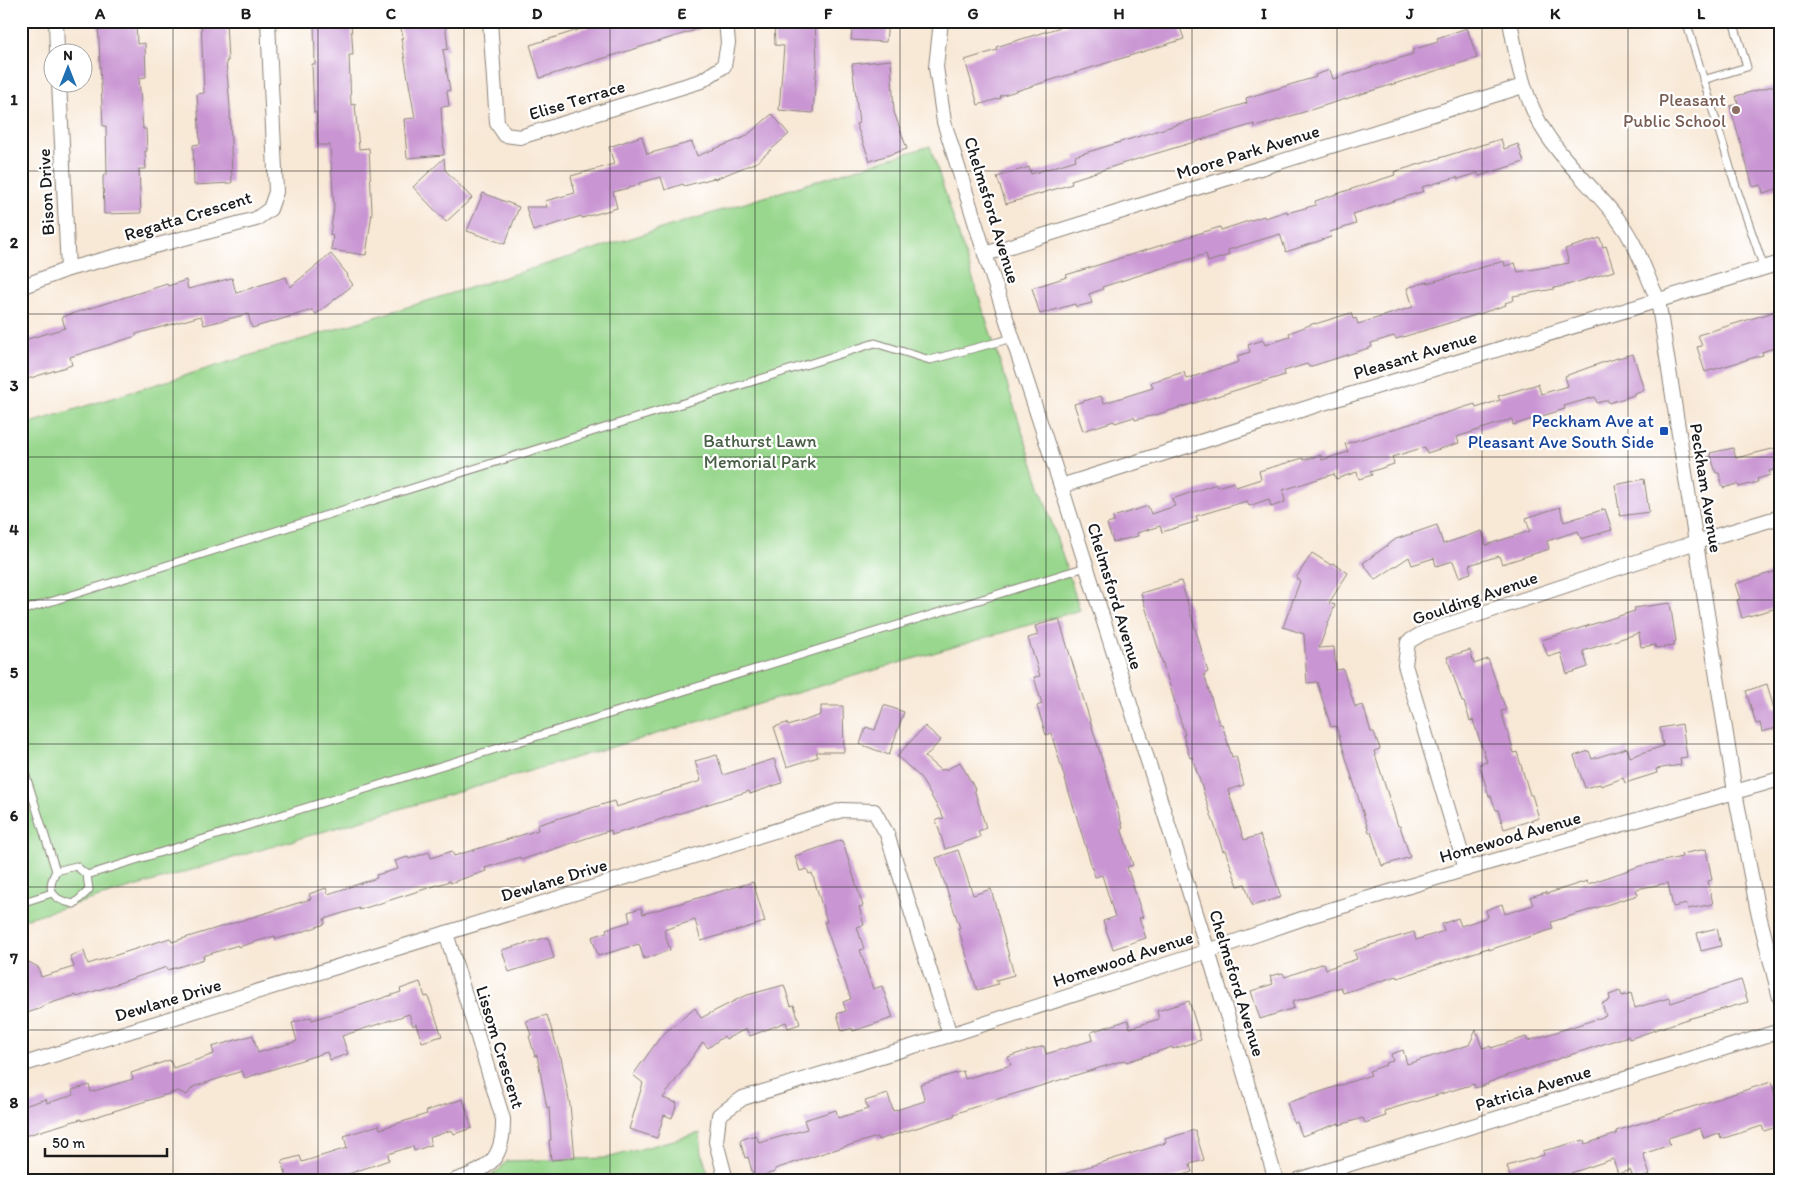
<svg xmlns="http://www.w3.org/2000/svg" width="1801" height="1201" font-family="Itim,sans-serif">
	<rect width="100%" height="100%" fill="#fff"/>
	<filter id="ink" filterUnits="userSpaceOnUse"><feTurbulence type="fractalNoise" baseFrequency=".02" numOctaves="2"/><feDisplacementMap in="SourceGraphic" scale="10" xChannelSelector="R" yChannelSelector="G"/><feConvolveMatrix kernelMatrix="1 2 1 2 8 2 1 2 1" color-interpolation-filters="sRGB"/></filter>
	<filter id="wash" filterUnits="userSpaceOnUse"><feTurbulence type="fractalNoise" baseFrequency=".0096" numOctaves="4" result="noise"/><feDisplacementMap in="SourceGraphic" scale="20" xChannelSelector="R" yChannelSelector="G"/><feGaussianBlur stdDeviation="1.12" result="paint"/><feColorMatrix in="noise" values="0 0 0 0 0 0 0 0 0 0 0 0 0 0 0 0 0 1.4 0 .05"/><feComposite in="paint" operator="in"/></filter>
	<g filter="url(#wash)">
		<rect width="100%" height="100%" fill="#f8e8d6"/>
		<g fill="#98d78d" stroke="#5a7a54">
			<path d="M930,146l150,464 -1059,310v-494z"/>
			<path d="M700,1133l2,21 8,26h-225l14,-10 8,-9 100,-3z"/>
		</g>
		<g id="blocks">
			<g fill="#c995d3">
				<path d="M98,21h38l1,23 8,-1 1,34 -7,1 4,51h3l1,22h-2l1,18h-7l2,44 -37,1 -1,-36 1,-4h3l-1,-48h-3z"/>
				<path d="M201,21h25l2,40h-2l4,46 2,76 -38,2 -1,-40 7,-1 -3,-50 7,-1z"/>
				<path d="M314,21h37l2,34h-4l2,50 4,-1 4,45 10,-1 3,65 -6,42 -35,-5 2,-14 -3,-1 4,-27 -4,-63h-12l-2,-33 -2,1 -2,-49h3z"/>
				<path d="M408,21h37l3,28 -5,1 7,40 -3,1 2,15 -8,1 3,48 -37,3 -3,-39 11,-1 -14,-80h2l-3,-15z"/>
				<path d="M607,21h105v4l-172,53 -10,-33z"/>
				<path d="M774,21h40l1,2 2,39 -4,51 -34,-3 5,-64 -9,-1z"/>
				<path d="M853,21h35l-2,21 -35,-2z"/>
				<path d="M1080,21h98l6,18 -184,57 1,2 -23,7 -13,-45 32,-10 -1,-3z"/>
				<path d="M1467,28l10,30 -202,63 -20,6 -1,-3 -133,40 -50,16 1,4 -66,20 -9,-27 32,-10 2,7 45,-14 -1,-4 172,-53 -1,-5 70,-21 -1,-2 15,-5 3,9 80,-25 -1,-4 26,-8 -1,-4z"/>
				<path d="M891,60l3,52 13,37 -37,12 -14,-37 3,-1 -7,-59z"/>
				<path d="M1780,84v104l-17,5 -2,-8 -8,2 -23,-81 8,-2 -2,-8z"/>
				<path d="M772,114l17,20 -32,28 -42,17 -1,-1 -30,8 -1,-2 -18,6 -4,-13 -22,6v2l-26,7 4,16 -35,10 -1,-2 -48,15 -7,-24h21l-2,-6 30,-8 -4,-17 43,-12 -5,-17 33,-11 5,18 45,-12 5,14 48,-19z"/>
				<path d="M1501,139l3,10 14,-5 6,18 -45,14 -1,-3 -20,6 -1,-2 -35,10 2,4 -71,23 3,10 -26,8 1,5 -45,15 -6,-18 -52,16 1,5 -21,7 -2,-8 -104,33 1,2 -14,5 3,9 -16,4 -1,-3 -35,10 -8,-26 35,-11 -1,-2 154,-48 1,3 43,-14 1,2 22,-7v2l29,-8 -1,-4 80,-26 -1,-3z"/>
				<path d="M444,158l1,12 27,28 -26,24 -33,-35z"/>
				<path d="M483,193l36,14 -14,37 -38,-13z"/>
				<path d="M1600,238l3,9 3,-1 8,25 -47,14 -13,3v1l-41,7 1,4 -9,3 1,2 -24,8 -86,26 -2,-3 -23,7 1,4 -63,20 -2,-3 -23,7 1,4 -126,39 -24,6 -1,-3 -19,6 -1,-2 -31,10 -9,-27 27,-8 3,7 49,-15 -2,-6 33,-10 2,7 53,-17 -2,-6 13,-4 -2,-7 15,-5 2,5 25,-8 -1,-4 26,-10v1l36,-11 2,6 3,-1 2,6 55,-17 -6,-19 20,-6 1,1 76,-22 1,5 10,-3 3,9 51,-9 -4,-14z"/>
				<path d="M331,254l17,21 -1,1 6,9 -37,29 -4,-4 -60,18 -4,-14 -44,11 -3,-9 -65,18v2l-66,21 2,8 -51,16v-40l44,-13 -3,-11 105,-33 1,2 18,-6 2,9 44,-11 4,15 50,-16 4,10z"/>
				<path d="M1780,310v36l-18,6 1,3 -58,17 -8,-25 5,-1 -4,-11z"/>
				<path d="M1633,354l11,36 -10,3v2l-25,8 -1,-3 -11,3 -2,-6 -31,9 1,3 -52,16 -1,-6 -55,18 2,6 -32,10 -2,-6 -33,10 2,7 -24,8 2,3 -13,4 -2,-7 -21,7 -2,-5 -51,16 2,12 -14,5 -2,-8 -20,7 -2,-5 -51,15 2,5 -36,11 -2,-6 -23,7 1,3 -25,6 -6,-18 7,-2 -1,-5 35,-11 3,8 24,-8 -3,-7 44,-15 1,3 17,-5 2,5 25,-8 -2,-8 44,-13 1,2 17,-5 1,5 26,-8 -3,-8 130,-40 1,4 24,-8 -2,-4 40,-12 3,10 27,-8 -3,-10 42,-15z"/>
				<path d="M1780,447v21l-11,3 1,4 -13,4 1,3 -19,5 -1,-3 -15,4 -4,-15h-3l-6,-20 23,-5 3,10z"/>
				<path d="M1644,479l5,33 -29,4 -5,-31z"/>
				<path d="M1560,507l4,15 41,-13 7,21 -31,9 -3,-8 -31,10 2,8 -22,7 -25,8 -3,-8 -30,9 2,8 -12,4 -6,-16 -17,5 -2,-8 -22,7 -3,-8 -34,23 -12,-17 33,-24 41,-14 6,19 39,-13 4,14 44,-14 -4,-13z"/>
				<path d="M1312,553l19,12 2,-2 15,10 -19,30 6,2 -16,43 15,-1 2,23 7,-1 12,38 8,-2 8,27h3l6,17 -6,2 24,75h2l10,31 -28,9 -11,-34h-2l-33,-106 -5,1 -14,-45 -10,1 -3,-49 -21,-7 17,-46 -4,-3z"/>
				<path d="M1780,570v37l-38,11 -5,-18 3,-1 -5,-15z"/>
				<path d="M1181,581l27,91 -4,2 15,50h3l10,33 4,-1 8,29 -16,5 16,50 16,-5 21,62 -29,9 -7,-22 -7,2 -13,-36 -2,1 -31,-94 -2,1 -7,-23h2l-44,-142z"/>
				<path d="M1670,603l6,38 -2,1v4l-18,2 -1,-3 -14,2 -2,-14 -56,18 5,16 -21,7 -6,-21 -13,4 -6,-17 93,-29 -1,-3z"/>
				<path d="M1059,619l64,209h-2l12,37 -6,2 16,50 -4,1 7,20 -33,11 -10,-28 12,-4 -13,-42 -7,2 -44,-144 -5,2 -9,-29 5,-2 -8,-27 6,-1 -12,-38 10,-3 -3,-9z"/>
				<path d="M1470,650l4,14 14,-5 18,51 -5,1 13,42 3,-1 13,43h2l7,23 -35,11 -6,-19h-2l-5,-14h-2l-10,-32 8,-2 -14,-42 -3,1 -6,-19h-2l-15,-45z"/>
				<path d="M1767,684l7,25 6,-2v20l-18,5 -2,-9 -4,1 -10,-33z"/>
				<path d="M884,705l20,7 -15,43 -29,-11 6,-17 9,3z"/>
				<path d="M821,706h22l1,46h-28l2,5 -31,10 -13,-40 13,-4 1,3 33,-11z"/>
				<path d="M1682,724l5,33 -7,1 1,7 -25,4 1,4 -32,10 -2,-5 -22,8 -1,-2 -15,4 -11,-32 15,-5 3,8 35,-11 3,9 33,-11 -3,-18z"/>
				<path d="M925,726l16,14 -16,17 15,13 8,-1 12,-7 15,27h-1l12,39 -8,3 2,6 -35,12 -9,-29 8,-2 -24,-41 -23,-21z"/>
				<path d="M717,755l6,20 51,-16 8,24 -32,11 -1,-3 -137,44 -1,-5 -90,30 -1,-3 -35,11 1,3 -36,12v-2l-91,29v-2l-35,11 1,5 -26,9 -23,6 -1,-3 -37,11v-2l-35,11 1,3 -36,11 -1,-3 -90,30 -1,-2 -34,11v2l-21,7v-57l17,9 3,10 33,-10 -4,-11 14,-5 4,13 82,-26 2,4 139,-43 -2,-5 17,-6 2,6 49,-16 -1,-3 22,-6 -3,-8 13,-4 1,2 20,-7 2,6 21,-7 2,5 84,-26 -1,-5 77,-24 2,6 85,-26 -6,-20z"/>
				<path d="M842,840l21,66 -4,1 5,18 -7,2 7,22 -4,1 13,39 9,-3 11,32 -40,13 -1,-3 -10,3 -5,-17 9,-3 -3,-9 8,-3 -27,-77h3l-15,-49 -3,1 -2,-5 -7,2 -5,-15z"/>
				<path d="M1706,849l6,31 -4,1 5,23 -25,5 -1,-5 -14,3 -5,-24 -32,6 2,6 -87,27 2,7 -64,21 -1,-2 -90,30 -1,-2 -54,17 -2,-6 -49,15 2,6 -34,11 -9,-28 22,-7 -3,-8 13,-3 2,4 39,-14 2,6 31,-10 -3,-8 23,-8 37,-11 2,8 28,-9 -2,-7 16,-6 3,8 27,-9 -2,-7 16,-6 3,10 28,-9 -3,-8 16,-5v2l41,-13 1,3 52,-18 42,-9 -1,-3z"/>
				<path d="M958,850l15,45 18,-6 23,86 -18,5 2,4 -21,6 -19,-62h2l-24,-70z"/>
				<path d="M753,882l12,40 -64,19 -6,-21 -31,10 6,20 -26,9 -5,-15 -41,12 -6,-19 15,-5 -1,-3 24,-7 -2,-10 13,-4 2,6z"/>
				<path d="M1717,928l4,18 -20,5 -4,-18z"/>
				<path d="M548,937l6,21 -45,14 -7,-22z"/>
				<path d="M1741,980l7,22 -64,18 -55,19 -1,-3 -55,18 -73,24 -12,5v1l-13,4 -1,-4 -90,27 2,5 -21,7 -2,-5 -24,7v-2l-37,13 -5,-14 -3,1 -7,-20 84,-28 -2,-4 17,-6 -1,-2 8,-2 -2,-7 12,-4 4,14 62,-19 7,-15 6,18 8,-2 1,2 35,-11 2,4 78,-25 -4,-13 8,-3 -1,-5 11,-4 2,5 9,-3 4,15 34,-10 2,5z"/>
				<path d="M420,982l5,15 3,-1 14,40 -20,6 -6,-18 -3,2 -4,-12 -67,22 6,18 -18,6 -3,-8 -82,26 -3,-7 -49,16 -6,8 -9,-4 -96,30 -1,-2 -60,18v-30l25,-8 1,4 27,-8 -2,-5 17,-5 2,7 42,-13 -2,-6 39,-13 3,8 41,-14 -2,-7 41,-12 5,18 39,-12 -5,-18 19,-6 1,3 40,-12 49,-16 -1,-3z"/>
				<path d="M784,985l7,21 3,-1 6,19 -12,4 -2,-6 -36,14 -4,-7 -20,10 -2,-3 -16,12 -5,-6 -40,56 14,5 -5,15 -8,-3 -7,23 -28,-9 14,-46 -10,-8 28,-39 34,-28 6,10 43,-22z"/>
				<path d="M1189,1001l12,39 -28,9 -1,-2 -46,15 -1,-2 -127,39 -44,15v2l-76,24 -1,-3 -50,15 -52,17v3l-21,6 -6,-21 -3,1 -5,-18 16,-5 3,8 48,-14 -3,-9 32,-10 2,8 30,-9 -3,-8 23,-7 5,17 32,-10 -5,-17 43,-13 2,8 46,-14 -3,-8 15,-5 21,-6 2,8 47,-14 -2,-8 37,-12 2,8 29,-9 -2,-8z"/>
				<path d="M547,1015l13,42h1l9,48 5,53 -24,2 -2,-20h2l-2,-33 -2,1 -10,-53 -2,1 -6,-20 2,-1 -5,-14z"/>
				<path d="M1771,1082l9,28v16l-16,5 -2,-5 -41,13 -2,-6 -15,5 -4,-10 -32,10 2,7 -27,9 7,21 -16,5 -4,-10 -12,4 -5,-15 -42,14v7h-60l-4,-14 37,-11 -1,-4 41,-11 1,4 32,-10 -1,-3z"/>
				<path d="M463,1099l9,29 -18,6 -2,-4 -23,8 2,7 -17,6 -1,-5 -25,8 1,6 -58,20h-44l-5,-19 18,-5 2,6 45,-14 -3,-12 35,-11 1,4 47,-15 -1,-3z"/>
				<path d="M1195,1130l9,30 -14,4 2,8 -26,8h-108l-1,-4 109,-33 -1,-4z"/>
			</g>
		</g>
	</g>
	<g filter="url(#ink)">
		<use href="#blocks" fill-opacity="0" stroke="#8a8279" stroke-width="1"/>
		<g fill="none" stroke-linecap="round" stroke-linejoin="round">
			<g stroke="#8a8279" stroke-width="9">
				<g id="lane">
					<path d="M1686,21l49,163 29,84"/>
					<path d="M1703,80l44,-13 -14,-46"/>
					<path d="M21,611l854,-268 55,17 83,-22"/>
					<path d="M21,760l35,111c-11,20 -3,29 18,33l15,-14 -2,-15 -11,-9 -20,5"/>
					<path d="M87,875l999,-308"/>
					<path d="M21,903l31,-10"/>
				</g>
			</g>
			<g stroke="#8a8279" stroke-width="16">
				<g id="street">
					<path d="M56,21l1,31"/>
					<path d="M490,21l7,102 8,12 15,2 181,-56 23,-15 4,-23 -2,-22"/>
					<path d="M941,21l-5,46 8,55 41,132 76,232 147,465 68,229"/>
					<path d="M1510,21c6,34 12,68 28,99 20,38 54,65 79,98 21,27 27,52 41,82l77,492 22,115 23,91"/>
					<path d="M59,82l9,187"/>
					<path d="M985,254l538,-168"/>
					<path d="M21,287l47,-18 188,-50 14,-10 6,-17 -8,-171"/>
					<path d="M1061,486l262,-83 457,-140"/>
					<path d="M1466,869l-61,-204 3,-23 15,-9 273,-91 84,-25"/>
					<path d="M446,933l57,186c1,38 -12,50 -47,61"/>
					<path d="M21,1065l821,-255 32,1 13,23 63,201"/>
					<path d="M726,1180l-10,-38 3,-27 24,-17 207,-63 258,-84 105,-36 153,-46 314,-90"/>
					<path d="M1298,1180l482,-149"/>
				</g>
			</g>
			<use href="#lane" stroke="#fff" stroke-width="7"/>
			<use href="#street" stroke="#fff" stroke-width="14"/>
		</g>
	</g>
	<path fill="none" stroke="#1c1c1c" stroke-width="1" stroke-opacity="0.55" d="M173,21v1159M318,21v1159M464,21v1159M610,21v1159M755,21v1159M900,21v1159M1046,21v1159M1192,21v1159M1337,21v1159M1482,21v1159M1628,21v1159M21,171h1759M21,314h1759M21,457h1759M21,600h1759M21,744h1759M21,887h1759M21,1030h1759"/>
	<circle fill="#8d6e63" stroke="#fff" stroke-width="2" cx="1736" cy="110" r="5"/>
	<rect fill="#1a4fb4" stroke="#fff" stroke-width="2" x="1659" y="426" width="10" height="10" rx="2.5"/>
	<g text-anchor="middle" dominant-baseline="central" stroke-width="4.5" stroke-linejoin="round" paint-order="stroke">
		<g font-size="18" fill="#1c1c1c" stroke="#fff">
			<text transform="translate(577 100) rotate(-17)">Elise Terrace</text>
			<text transform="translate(1248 152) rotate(-17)">Moore Park Avenue</text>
			<text transform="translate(46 192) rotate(-93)">Bison Drive</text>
			<text transform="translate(992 210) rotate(73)">Chelmsford Avenue</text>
			<text transform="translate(188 216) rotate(-17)">Regatta Crescent</text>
			<text transform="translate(1415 355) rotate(-17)">Pleasant Avenue</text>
			<text transform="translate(1706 488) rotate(81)">Peckham Avenue</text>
			<text transform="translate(1115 596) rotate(73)">Chelmsford Avenue</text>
			<text transform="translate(1475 598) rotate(-19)">Goulding Avenue</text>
			<text transform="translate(1510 837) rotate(-16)">Homewood Avenue</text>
			<text transform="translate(554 880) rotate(-17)">Dewlane Drive</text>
			<text transform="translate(1123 959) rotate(-18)">Homewood Avenue</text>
			<text transform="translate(1237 983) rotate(73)">Chelmsford Avenue</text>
			<text transform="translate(168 1000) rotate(-17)">Dewlane Drive</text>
			<text transform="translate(500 1047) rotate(73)">Lissom Crescent</text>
			<text transform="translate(1533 1088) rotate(-17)">Patricia Avenue</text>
		</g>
		<g font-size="18" fill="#785e54" stroke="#fff" text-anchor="end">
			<text x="1726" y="100">Pleasant<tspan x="1726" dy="21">Public School</tspan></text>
		</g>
		<g font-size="18" fill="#164399" stroke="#fff" text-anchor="end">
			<text x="1654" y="421">Peckham Ave at<tspan x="1654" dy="21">Pleasant Ave South Side</tspan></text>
		</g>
		<g font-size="18" fill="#475d44" stroke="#fff">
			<text x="760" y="441">Bathurst Lawn<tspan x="760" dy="21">Memorial Park</tspan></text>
		</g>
	</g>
	<rect width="1801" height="1201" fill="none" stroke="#fff" stroke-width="55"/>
	<g transform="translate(68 68)"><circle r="24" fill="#ffffff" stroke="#a4a4a4"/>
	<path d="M0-4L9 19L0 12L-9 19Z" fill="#1f6fb2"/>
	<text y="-8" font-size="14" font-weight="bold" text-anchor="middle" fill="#1c1c1c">N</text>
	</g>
	<path d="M45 1148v8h122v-8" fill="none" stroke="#1c1c1c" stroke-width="2.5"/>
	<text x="52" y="1148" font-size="15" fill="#1c1c1c" stroke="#ffffff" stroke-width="4" paint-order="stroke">50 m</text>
	<rect x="28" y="28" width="1746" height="1146" fill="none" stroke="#1c1c1c" stroke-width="2"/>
	<g font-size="16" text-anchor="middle" font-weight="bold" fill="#1c1c1c">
		<text x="100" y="19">A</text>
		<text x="246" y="19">B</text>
		<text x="391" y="19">C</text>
		<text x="537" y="19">D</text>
		<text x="682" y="19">E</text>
		<text x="828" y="19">F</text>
		<text x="973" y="19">G</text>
		<text x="1119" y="19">H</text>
		<text x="1264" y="19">I</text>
		<text x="1410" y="19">J</text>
		<text x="1555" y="19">K</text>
		<text x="1701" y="19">L</text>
		<text x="14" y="105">1</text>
		<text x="14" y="248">2</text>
		<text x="14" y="391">3</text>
		<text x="14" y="535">4</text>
		<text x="14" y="678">5</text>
		<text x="14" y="821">6</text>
		<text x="14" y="964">7</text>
		<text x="14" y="1108">8</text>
	</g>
</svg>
